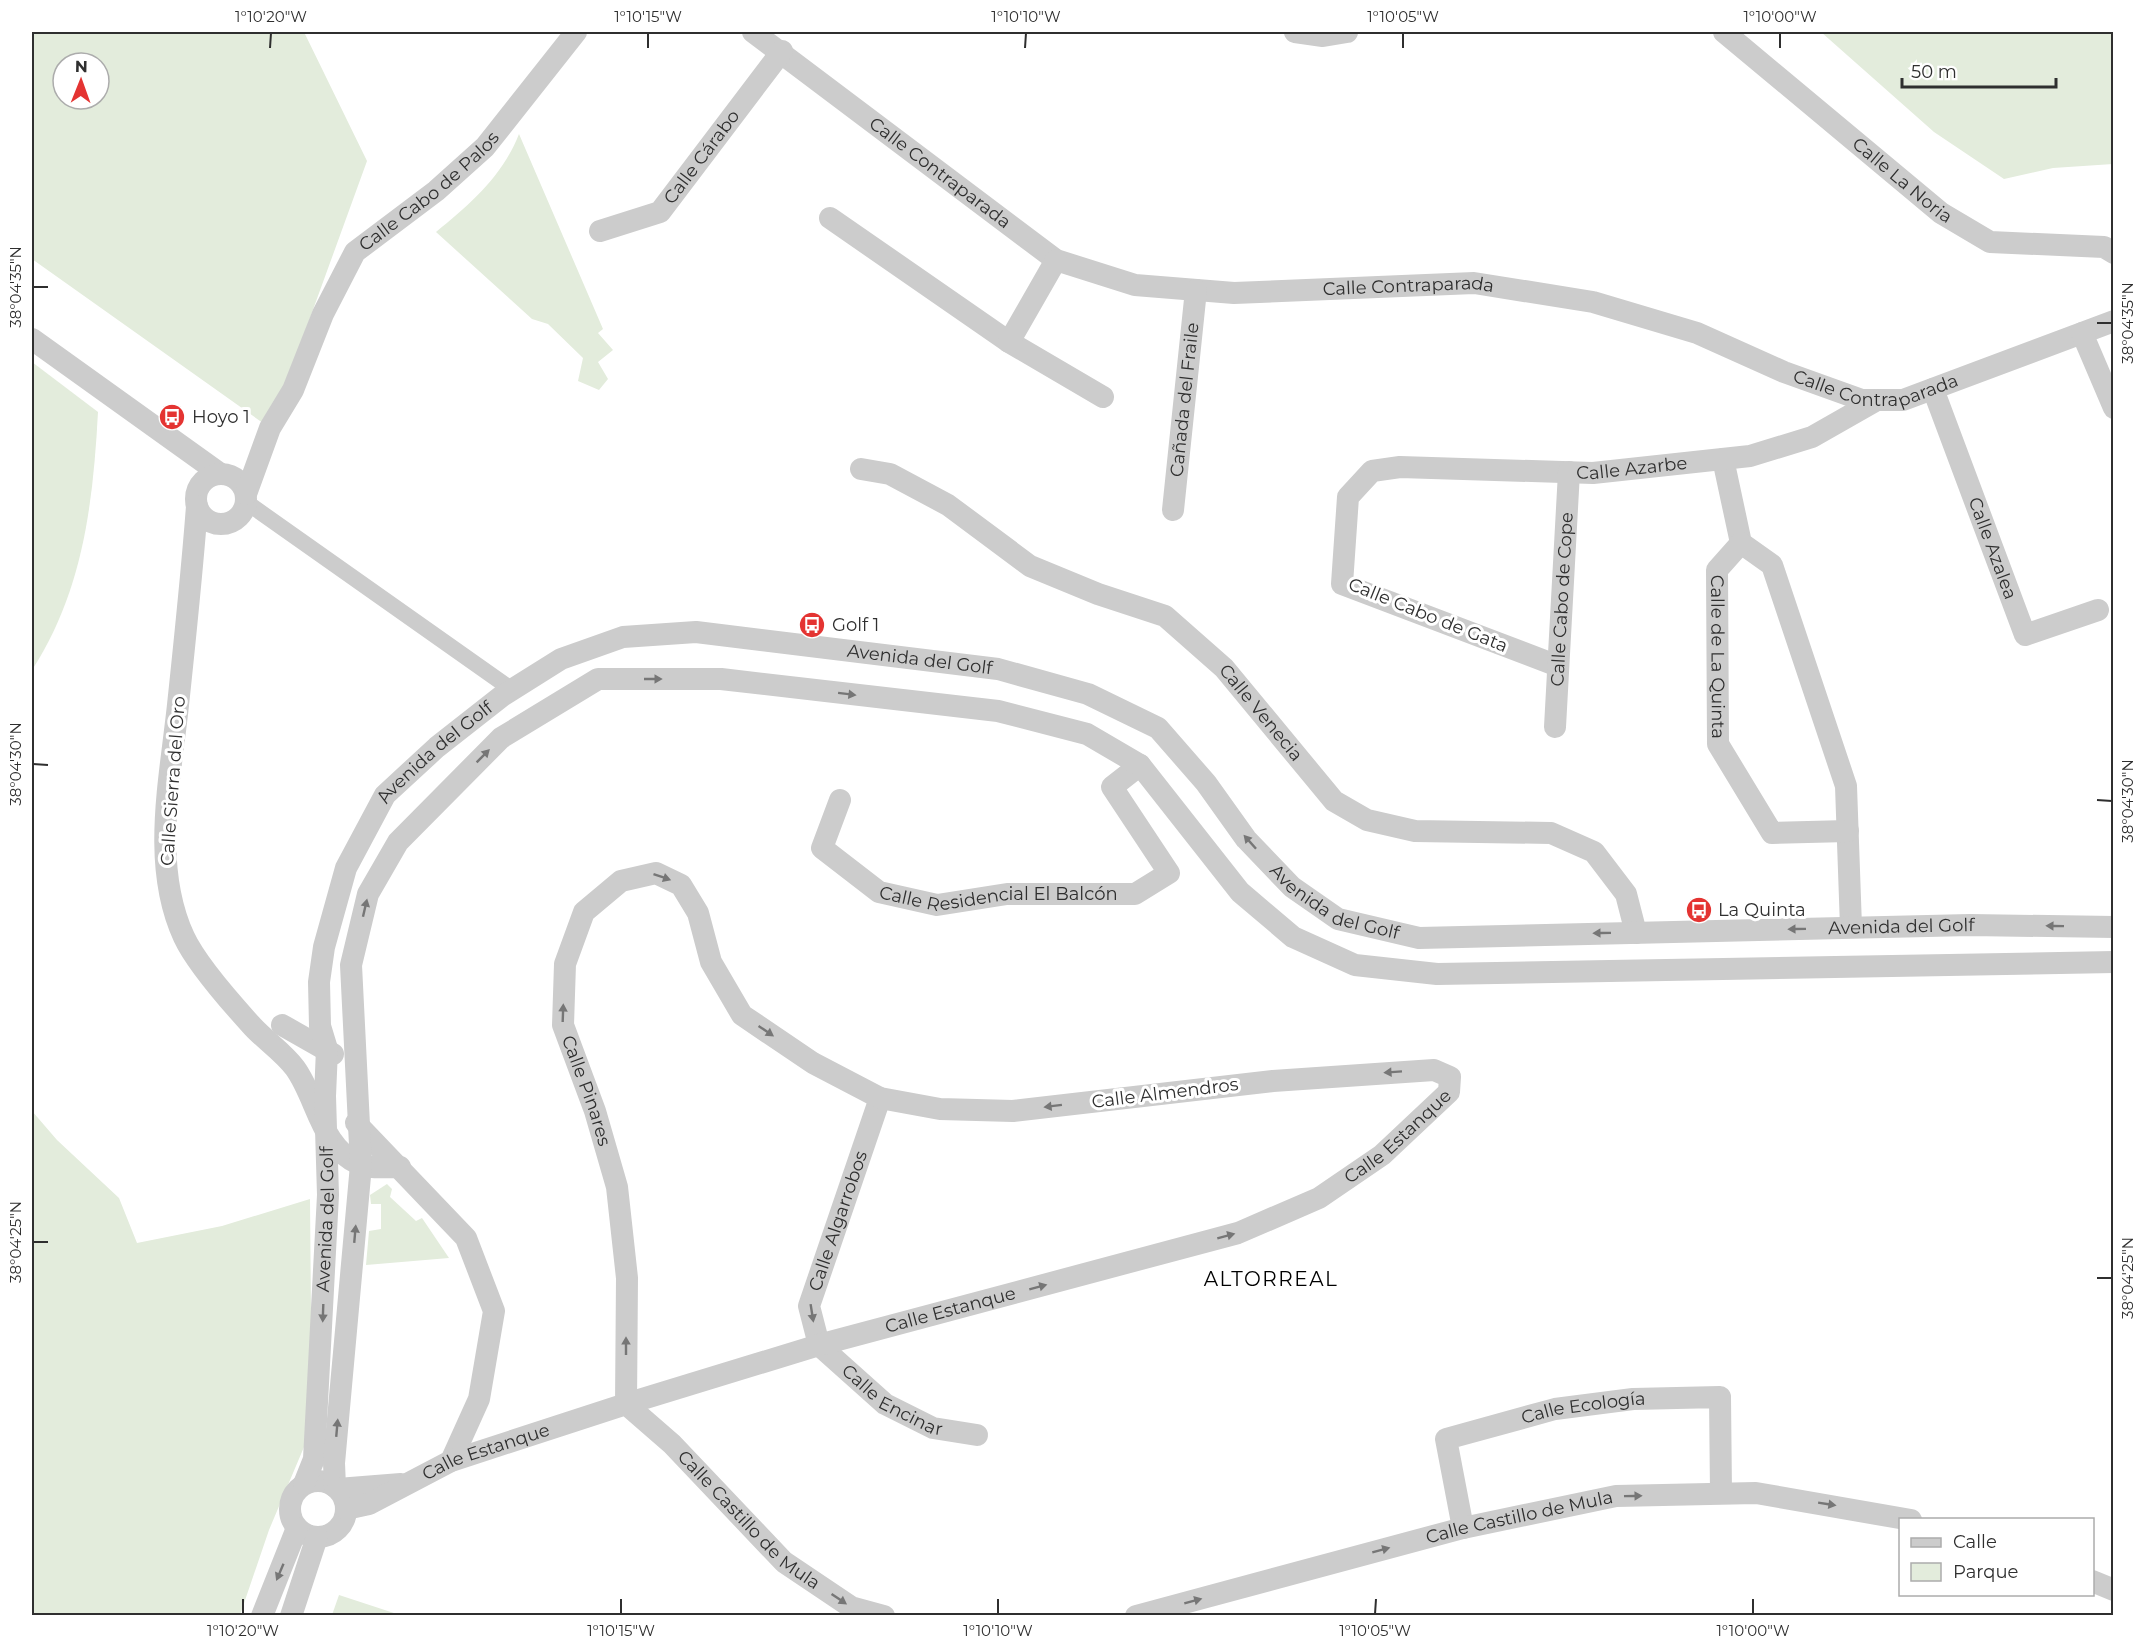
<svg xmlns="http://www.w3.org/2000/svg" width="2145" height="1647" font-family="Montserrat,sans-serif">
	<rect width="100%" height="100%" fill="#fff"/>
	<g fill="#e3ecdc" fill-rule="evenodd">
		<path d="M32,32h272l63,129 -97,267 -238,-169zM63,63h36v36h-36z"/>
		<path d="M1821,32h292v132l-60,4 -49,11 -70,-47z"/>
		<path d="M519,134l84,195 -5,4 15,17 -15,12 10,17 -9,11 -21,-9 5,-23 -35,-34 -16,-5 -96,-87c34,-28 66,-55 83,-98z"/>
		<path d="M32,362l66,50c-5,92 -15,179 -66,258z"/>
		<path d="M32,1111l25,29 62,58 18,45 85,-17 88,-27 2,229 -43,102 -29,85h-208z"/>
		<path d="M387,1184l5,5 -2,8 26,24 6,-3 27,40 -83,7 3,-34 12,-2v-25h-10l-1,-9z"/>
		<path d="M339,1595l61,20h-68z"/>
	</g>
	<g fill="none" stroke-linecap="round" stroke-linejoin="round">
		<path stroke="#ccc" stroke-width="16" d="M246,502l265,187"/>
		<g stroke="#ccc" stroke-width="22">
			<path id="s1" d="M753,32l303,228 79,25 99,8 240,-10 119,19 104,31 87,39 78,28h41l211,-79"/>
			<path d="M1295,32l28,4 24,-4"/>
			<path id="s2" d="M1724,32l217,181 49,29 114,5 10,6"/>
			<path d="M830,218l179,124 94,55"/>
			<path id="s3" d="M600,231l60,-19 122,-161"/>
			<path d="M2082,333l32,75"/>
			<path d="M32,339l187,134"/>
			<path d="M1009,342l47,-82"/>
			<path id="s4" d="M1933,389l92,246 73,-25"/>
			<path d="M1723,459l18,84 31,22 74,221 5,141"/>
			<path id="s5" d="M861,469l29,5 58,31 82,61 68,28 67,22 59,52 110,133 33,19 48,11 136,2 43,19 32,42 10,39"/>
			<circle cx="221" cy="499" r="25"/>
			<path id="s6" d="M246,494l24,-66 23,-38 30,-76 32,-62 81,-61 49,-44 91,-115"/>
			<path d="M197,506c-5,67 -12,133 -19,199 -8,76 -27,161 6,232 13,28 48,67 69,90 13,14 30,25 42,41 22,30 26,80 64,96 12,5 29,3 41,3"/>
			<path id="s7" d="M1173,510l23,-220"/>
			<path id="s8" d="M1741,543l-24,27 1,174 54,89 76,-2"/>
			<path id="s9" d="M1558,666l-216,-82 6,-87 24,-26 28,-4 193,6 157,-17 62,-19 65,-37"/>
			<path id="s10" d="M1555,727l14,-255"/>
			<path id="s11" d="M840,800l-18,48 57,44 58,13 70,-11h128l34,-21 -57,-86 28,-22"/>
			<path d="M282,1025l51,29"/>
			<path d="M356,1123l110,115 28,73 -15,88 -28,62"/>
			<path id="s12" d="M819,1345l-10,-39 71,-208"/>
			<path id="s13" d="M819,1345l66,59 48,24 44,7"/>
			<circle cx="318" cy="1509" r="28"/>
			<path id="s14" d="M304,1484l10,-25 14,-264 -3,-99 2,-47 -7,-23 -1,-44 5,-35 22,-79 39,-73 52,-48 65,-51 59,-37 62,-22 73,-5 302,37 90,25 70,34 48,55 40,56 46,48 46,32 81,19 551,-13 144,2"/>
			<path d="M335,1487l-1,-24 27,-298 -10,-200 17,-71 30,-52 103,-104 97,-59h123l277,32 89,23 53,31 100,127 53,45 62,28 82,9 677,-12"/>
			<path d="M338,1489l63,-5"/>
			<path id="s15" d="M346,1509l23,-5 82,-43 175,-57 193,-59 419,-112 81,-35 63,-43 67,-63 1,-15 -16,-7 -161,11 -260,30 -73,-2 -60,-11 -67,-35 -71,-48 -31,-53 -13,-49 -17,-28 -25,-12 -35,8 -37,31 -19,52 -2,61 32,86 22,76 10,91 -1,126 46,40 112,118 67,45 33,9"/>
			<path id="s16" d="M1463,1528l-17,-89 109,-30 78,-10 87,-2 1,96"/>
			<path d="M2092,1581l22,9"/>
			<path d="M262,1616l35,-88"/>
			<path d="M291,1616l26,-79"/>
			<path id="s17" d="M1136,1616l327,-88 153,-32 140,-3 155,27"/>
		</g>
	</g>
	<defs><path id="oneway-solid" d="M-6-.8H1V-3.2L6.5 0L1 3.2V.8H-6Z" transform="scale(1.5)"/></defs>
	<g fill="#767676">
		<use href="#oneway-solid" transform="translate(653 679)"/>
		<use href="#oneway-solid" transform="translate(847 694) rotate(7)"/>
		<use href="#oneway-solid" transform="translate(483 756) rotate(-45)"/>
		<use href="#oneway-solid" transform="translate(1250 842) rotate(-132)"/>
		<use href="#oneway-solid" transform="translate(662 877) rotate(19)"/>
		<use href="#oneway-solid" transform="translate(365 908) rotate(-77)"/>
		<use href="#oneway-solid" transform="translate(2055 926) rotate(-179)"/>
		<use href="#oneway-solid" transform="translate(1797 929) rotate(179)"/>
		<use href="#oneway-solid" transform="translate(1602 933) rotate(179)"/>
		<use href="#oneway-solid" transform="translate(563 1013) rotate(-88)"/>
		<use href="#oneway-solid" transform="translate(766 1031) rotate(34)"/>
		<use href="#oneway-solid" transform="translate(1393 1072) rotate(176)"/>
		<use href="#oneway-solid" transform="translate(1053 1106) rotate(173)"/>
		<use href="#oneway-solid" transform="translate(355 1234) rotate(-85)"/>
		<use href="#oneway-solid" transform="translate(1226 1236) rotate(-15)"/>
		<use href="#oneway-solid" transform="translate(1038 1287) rotate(-15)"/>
		<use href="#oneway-solid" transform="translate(323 1313) rotate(92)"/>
		<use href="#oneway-solid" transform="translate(812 1313) rotate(81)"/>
		<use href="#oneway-solid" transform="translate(626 1346) rotate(-90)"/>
		<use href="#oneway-solid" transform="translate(337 1428) rotate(-85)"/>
		<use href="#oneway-solid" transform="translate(1633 1496) rotate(-1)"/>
		<use href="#oneway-solid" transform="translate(1827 1504) rotate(9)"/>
		<use href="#oneway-solid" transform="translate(1381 1550) rotate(-15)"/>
		<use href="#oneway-solid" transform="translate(280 1572) rotate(113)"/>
		<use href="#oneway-solid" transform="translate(839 1599) rotate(34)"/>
		<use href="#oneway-solid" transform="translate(1193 1601) rotate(-15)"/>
	</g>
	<path fill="none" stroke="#2f2f2f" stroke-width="2" d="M270,48l1,-15M648,48v-15M1025,48l1,-15M1403,48v-15M1780,48v-15M33,287h15M2097,323h15M33,764l15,1M2097,800l15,1M33,1242h15M2097,1278h15M243,1614v-15M621,1614v-15M998,1614v-15M1375,1614l1,-15M1753,1614v-15"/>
	<defs>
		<g id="bus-disc" transform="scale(1.35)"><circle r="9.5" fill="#e43432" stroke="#fff"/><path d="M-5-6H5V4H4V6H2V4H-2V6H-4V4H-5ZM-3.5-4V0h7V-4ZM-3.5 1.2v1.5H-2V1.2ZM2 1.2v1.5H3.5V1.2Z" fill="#fff"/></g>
	</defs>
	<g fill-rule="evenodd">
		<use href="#bus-disc" x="172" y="417"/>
		<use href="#bus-disc" x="812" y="625"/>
		<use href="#bus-disc" x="1699" y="910"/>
	</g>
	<g text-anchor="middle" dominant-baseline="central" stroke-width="6" stroke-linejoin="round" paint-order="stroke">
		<g font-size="18" fill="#2f2f2f" stroke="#fff">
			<text stroke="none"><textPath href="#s3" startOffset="132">Calle Cárabo</textPath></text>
			<text stroke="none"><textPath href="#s1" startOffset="234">Calle Contraparada</textPath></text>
			<text stroke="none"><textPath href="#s2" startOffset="232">Calle La Noria</textPath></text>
			<text stroke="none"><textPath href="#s6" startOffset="362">Calle Cabo de Palos</textPath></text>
			<text stroke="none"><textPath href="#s1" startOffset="736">Calle Contraparada</textPath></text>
			<text stroke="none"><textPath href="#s1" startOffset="1222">Calle Contraparada</textPath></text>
			<text stroke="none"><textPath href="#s7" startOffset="111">Cañada del Fraile</textPath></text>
			<text stroke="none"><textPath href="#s9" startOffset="614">Calle Azarbe</textPath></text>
			<text stroke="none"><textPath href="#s4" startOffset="170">Calle Azalea</textPath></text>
			<text stroke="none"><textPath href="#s10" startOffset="128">Calle Cabo de Cope</textPath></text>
			<text transform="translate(1428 615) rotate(22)">Calle Cabo de Gata</text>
			<text stroke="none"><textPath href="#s8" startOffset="123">Calle de La Quinta</textPath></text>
			<text stroke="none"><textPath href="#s14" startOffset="1293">Avenida del Golf</textPath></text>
			<text stroke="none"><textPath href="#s5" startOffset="478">Calle Venecia</textPath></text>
			<text stroke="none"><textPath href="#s14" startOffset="771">Avenida del Golf</textPath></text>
			<text transform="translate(173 781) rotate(-86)">Calle Sierra del Oro</text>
			<text stroke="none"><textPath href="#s11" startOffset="244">Calle Residencial El Balcón</textPath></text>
			<text stroke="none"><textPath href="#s14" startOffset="1797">Avenida del Golf</textPath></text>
			<text stroke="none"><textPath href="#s14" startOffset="2373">Avenida del Golf</textPath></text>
			<text stroke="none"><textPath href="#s15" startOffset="2386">Calle Pinares</textPath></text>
			<text transform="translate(1165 1093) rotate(-7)">Calle Almendros</text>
			<text stroke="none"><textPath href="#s15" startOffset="1124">Calle Estanque</textPath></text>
			<text stroke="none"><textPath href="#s14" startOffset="267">Avenida del Golf</textPath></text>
			<text stroke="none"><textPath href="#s12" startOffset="130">Calle Algarrobos</textPath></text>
			<text stroke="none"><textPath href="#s15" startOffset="638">Calle Estanque</textPath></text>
			<text stroke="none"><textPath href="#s13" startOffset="93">Calle Encinar</textPath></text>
			<text stroke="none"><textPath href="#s16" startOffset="232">Calle Ecología</textPath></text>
			<text stroke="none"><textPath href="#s15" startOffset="152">Calle Estanque</textPath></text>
			<text stroke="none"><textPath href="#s17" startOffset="396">Calle Castillo de Mula</textPath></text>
			<text stroke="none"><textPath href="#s15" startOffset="2874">Calle Castillo de Mula</textPath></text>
		</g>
		<g font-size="18" fill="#2f2f2f" stroke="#fff" text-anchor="start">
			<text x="192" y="417">Hoyo 1</text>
			<text x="832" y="625">Golf 1</text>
			<text x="1718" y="910">La Quinta</text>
		</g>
		<g font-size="20" letter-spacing="1.5" fill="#000" stroke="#fff">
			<text x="1271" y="1279">ALTORREAL</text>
		</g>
	</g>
	<rect width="2145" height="1647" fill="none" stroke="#ffffff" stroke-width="66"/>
	<rect x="1899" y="1518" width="195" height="78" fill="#ffffff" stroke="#acacac" stroke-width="1.5"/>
	<rect x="1911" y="1538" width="30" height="9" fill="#cccccc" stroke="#acacac" stroke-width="1.5"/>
	<text x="1953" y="1548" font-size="18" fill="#2f2f2f">Calle</text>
	<rect x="1911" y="1563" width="30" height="18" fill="#e3ecdc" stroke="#acacac" stroke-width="1.5"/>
	<text x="1953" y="1578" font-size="18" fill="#2f2f2f">Parque</text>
	<g transform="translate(81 81) rotate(1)"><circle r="28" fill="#ffffff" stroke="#acacac" stroke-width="1.5"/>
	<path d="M0-4.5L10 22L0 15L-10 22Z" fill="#e43432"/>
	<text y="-9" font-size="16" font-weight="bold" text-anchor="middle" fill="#2f2f2f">N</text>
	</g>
	<path d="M1902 78v9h154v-9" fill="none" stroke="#2f2f2f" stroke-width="3"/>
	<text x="1911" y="78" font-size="18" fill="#2f2f2f" stroke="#ffffff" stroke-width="4.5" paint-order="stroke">50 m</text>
	<rect x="33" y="33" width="2079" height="1581" fill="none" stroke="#2f2f2f" stroke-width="2"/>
	<g font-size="15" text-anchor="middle" fill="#2f2f2f">
		<text x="271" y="22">1°10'20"W</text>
		<text x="648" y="22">1°10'15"W</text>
		<text x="1026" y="22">1°10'10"W</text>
		<text x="1403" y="22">1°10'05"W</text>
		<text x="1780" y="22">1°10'00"W</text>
		<text transform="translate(16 287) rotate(-90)" y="5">38°04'35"N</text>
		<text transform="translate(2128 323) rotate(-90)" y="5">38°04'35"N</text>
		<text transform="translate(16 764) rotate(-90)" y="5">38°04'30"N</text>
		<text transform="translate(2128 801) rotate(-90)" y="5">38°04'30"N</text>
		<text transform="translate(16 1242) rotate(-90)" y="5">38°04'25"N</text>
		<text transform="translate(2128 1278) rotate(-90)" y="5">38°04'25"N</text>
		<text x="243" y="1636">1°10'20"W</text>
		<text x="621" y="1636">1°10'15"W</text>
		<text x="998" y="1636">1°10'10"W</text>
		<text x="1375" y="1636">1°10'05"W</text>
		<text x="1753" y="1636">1°10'00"W</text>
	</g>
</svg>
